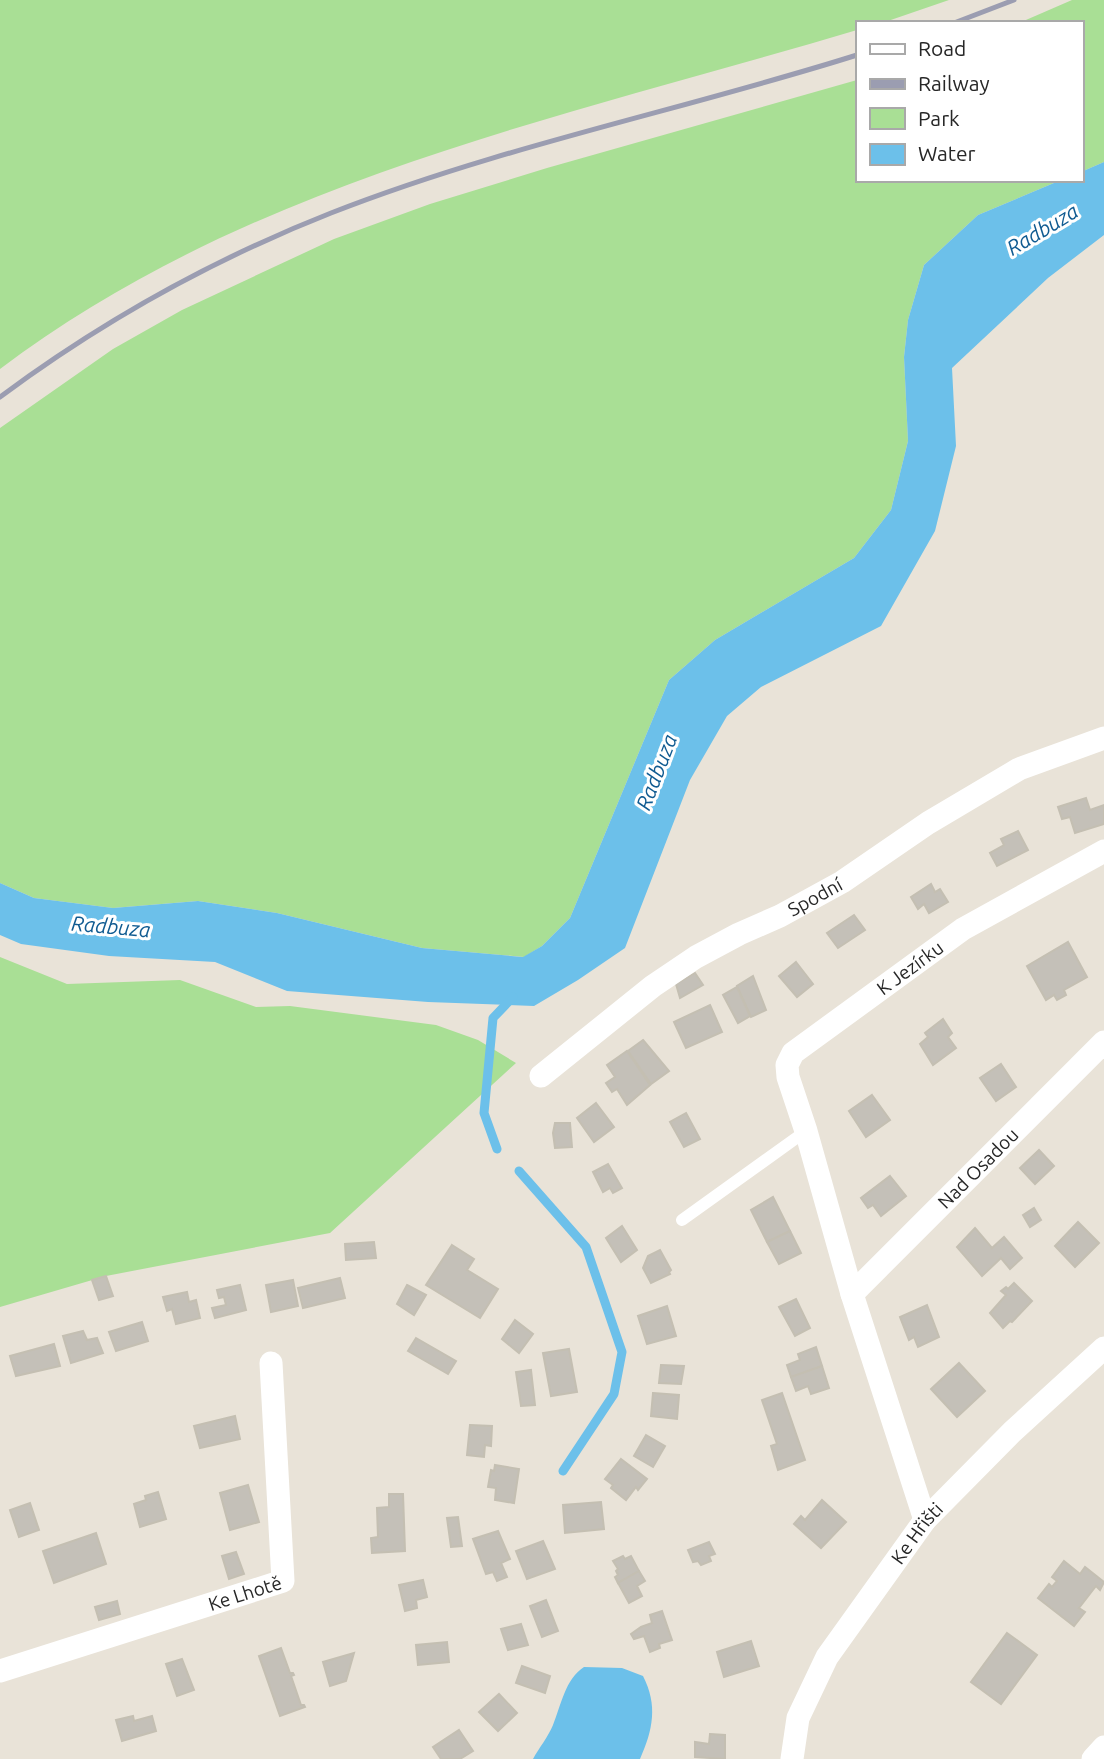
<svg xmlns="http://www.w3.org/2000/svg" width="1104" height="1759" font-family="Ubuntu,sans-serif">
	<rect width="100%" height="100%" fill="#e9e3d8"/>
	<g fill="#a9df95">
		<path d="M0,0h949l-67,23h-25v7c-294,88 -607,150 -857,339z"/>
		<path d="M1072,0h32v162l-23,10v-149h-62z"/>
		<path d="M857,80v100h204l-83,35 -54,50 -16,55 -4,37 4,84 -17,69 -37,48 -139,82 -46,40 -99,238 -28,28 -18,11 -102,-9 -145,-35 -79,-12 -85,7 -79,-10 -34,-15v-455l113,-79 69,-39 152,-71 96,-35 117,-36z"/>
		<path d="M0,957l67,27 113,-4 76,27 34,-1 146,19 42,15 38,23 -186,170 -224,43 -106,31z"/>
	</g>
	<g fill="#6cc0ea">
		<path d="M1104,162v73l-56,43 -96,90 4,78 -21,85 -54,95 -120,61 -34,29 -37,64 -65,168 -47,32 -44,26 -106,-4 -141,-11 -72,-29 -106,-6 -88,-12 -21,-9v-52l34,15 79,10 85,-7 79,12 145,35 101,9 19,-11 28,-28 99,-238 46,-40 139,-82 37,-48 17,-69 -4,-84 4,-37 16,-55 54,-50 83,-35h20v-8z"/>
		<path d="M584,1667l38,1 21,8c15,29 10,54 -3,83h-107c6,-11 15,-22 20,-34 8,-19 12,-46 31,-58z"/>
	</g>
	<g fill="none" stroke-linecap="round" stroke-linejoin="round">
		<g stroke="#6cc0ea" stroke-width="9">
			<path d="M497,1149l-13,-36 9,-95 20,-21"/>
			<path d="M519,1171l67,76 36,105 -8,42 -51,77"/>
		</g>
	</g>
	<g fill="#c4c0b8" stroke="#c4bfb2" stroke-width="2">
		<path d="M1086,798l4,12 14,-5v19l-29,9 -5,-16 -8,2 -4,-12z"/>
		<path d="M1018,831l10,19 -31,16 -7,-13 14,-8 -3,-6z"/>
		<path d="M931,884l4,8 5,-3 8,13 -19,11 -5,-9 -6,5 -7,-12z"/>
		<path d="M854,915l11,15 -27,18 -11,-15z"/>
		<path d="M1068,942l19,35 -23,13 2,5 -9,5 -3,-5 -8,5 -19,-34z"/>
		<path d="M796,962l17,22 -16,13 -18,-21z"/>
		<path d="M695,973l8,12 -23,13 -4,-14z"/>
		<path d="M753,976l13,34 -15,7 -14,-31z"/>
		<path d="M737,987l13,29 -12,7 -15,-28z"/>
		<path d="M710,1005l12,27 -36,16 -12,-26z"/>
		<path d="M943,1019l9,14 -4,4 8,11 -23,17 -13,-21 8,-7 -3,-4z"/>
		<path d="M643,1040l26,31 -18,13 -23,-33z"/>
		<path d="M627,1051l23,34 -23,20 -10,-16 -5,3 -6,-9 9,-6 -8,-12z"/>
		<path d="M1001,1064l15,23 -20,14 -16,-23z"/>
		<path d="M872,1095l18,25 -24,17 -17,-26z"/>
		<path d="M596,1103l18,24 -20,15 -17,-24z"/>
		<path d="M686,1113l14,26 -16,8 -14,-25z"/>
		<path d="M555,1123h15l2,24 -17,1 -2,-15z"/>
		<path d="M1039,1150l15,16 -19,18 -15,-16z"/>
		<path d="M608,1164l14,24 -9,5 -3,-5 -7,4 -10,-20z"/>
		<path d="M890,1176l16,20 -25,20 -8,-11 -5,3 -7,-10z"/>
		<path d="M773,1197l17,34 -23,11 -16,-32z"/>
		<path d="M1034,1208l7,12 -11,7 -7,-12z"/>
		<path d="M1078,1222l21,21 -24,24 -20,-21z"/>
		<path d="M622,1226l15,24 -16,12 -15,-24z"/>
		<path d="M975,1228l17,20 12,-11 18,21 -12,11 -9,-11 -19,18 -25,-29z"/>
		<path d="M790,1231l11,22 -22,11 -12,-22z"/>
		<path d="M374,1242l2,16 -30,2 -1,-16z"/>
		<path d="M452,1245l22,14 -7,11 31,19 -18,29 -54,-33z"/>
		<path d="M660,1250l11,20 -2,2 1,2 -19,9 -8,-15 5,-12z"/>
		<path d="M106,1276l7,20 -14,4 -7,-20z"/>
		<path d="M340,1278l5,20 -42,10 -5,-20z"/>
		<path d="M293,1280l5,26 -27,6 -5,-27z"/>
		<path d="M1014,1283l18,18 -20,21 -2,-1 -7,7 -13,-15 16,-18 -5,-4 5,-4 2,2z"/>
		<path d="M240,1285l6,25 -31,8 -3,-10 14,-3 -2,-8 -5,1 -2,-8z"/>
		<path d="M407,1285l19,10 -12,20 -17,-11z"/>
		<path d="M187,1292l2,10 7,-2 4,18 -24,6 -4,-15 -5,2 -4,-14z"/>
		<path d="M796,1299l14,29 -15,8 -16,-29z"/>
		<path d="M927,1305l12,32 -21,10 -4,-10 -5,3 -9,-23z"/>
		<path d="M667,1306l9,30 -29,8 -9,-28z"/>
		<path d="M515,1320l18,14 -14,19 -17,-14z"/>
		<path d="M142,1322l6,19 -32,10 -7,-19z"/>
		<path d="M83,1331l4,9 10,-2 6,15 -32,10 -8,-27z"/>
		<path d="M416,1338l40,23 -8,13 -40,-23z"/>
		<path d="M54,1344l6,22 -44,10 -6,-20z"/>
		<path d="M816,1347l6,19 -31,11 -4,-12 13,-5 -2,-6z"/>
		<path d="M569,1349l8,43 -26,4 -8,-43z"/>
		<path d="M959,1363l26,28 -28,26 -26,-28z"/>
		<path d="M661,1365l23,1 -3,18 -22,-1z"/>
		<path d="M822,1366l7,22 -18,6 -3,-8 -12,5 -5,-14z"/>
		<path d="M531,1370l4,35 -14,1 -5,-34z"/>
		<path d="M653,1393l26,2 -2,24 -26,-3z"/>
		<path d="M782,1393l23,67 -27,10 -7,-24 6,-2 -15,-44z"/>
		<path d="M235,1416l5,23 -40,9 -6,-22z"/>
		<path d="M470,1425l22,1 -1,20 -6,-1 -1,12 -17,-2z"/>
		<path d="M646,1435l19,11 -12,21 -19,-11z"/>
		<path d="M621,1459l26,20 -9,11 -2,-3 -10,13 -15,-12 2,-3 -8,-6z"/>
		<path d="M495,1465l24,4 -5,34 -19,-3 1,-12 -8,-1 3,-17 3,1z"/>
		<path d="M248,1485l11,37 -29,8 -10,-37z"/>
		<path d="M158,1492l8,27 -26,8 -6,-23 12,-4 -1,-4z"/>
		<path d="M389,1494h14l2,57 -33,2 -1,-15 7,-1 -1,-29 12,-1z"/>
		<path d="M822,1500l24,22 -25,26 -27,-24 7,-8 4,4z"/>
		<path d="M601,1502l3,27 -39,4 -2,-28z"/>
		<path d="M30,1503l9,27 -20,7 -9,-27z"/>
		<path d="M458,1517l4,29 -11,1 -4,-29z"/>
		<path d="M498,1531l12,28 -9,4 6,14 -10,4 -4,-9 -7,2 -13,-35z"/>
		<path d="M96,1533l10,31 -52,19 -11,-32z"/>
		<path d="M543,1541l12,28 -28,10 -11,-28z"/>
		<path d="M709,1542l6,12 -6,2 2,5 -10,4 -3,-4 -5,1 -5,-12z"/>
		<path d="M236,1552l8,22 -15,5 -7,-23z"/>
		<path d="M623,1556l2,3 6,-3 8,15 -21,12 -3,-6 3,-2 -2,-4 2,-2 -5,-8z"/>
		<path d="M1064,1561l16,13 5,-7 19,15 -4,8 -4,-4 -17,22 6,4 -11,14 -36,-28 11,-14 3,3 5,-6 -5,-4z"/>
		<path d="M639,1571l6,10 -8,5 5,10 -13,7 -11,-20z"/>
		<path d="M423,1580l4,17 -11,3 1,8 -12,3 -6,-26z"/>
		<path d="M546,1600l12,31 -16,6 -12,-31z"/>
		<path d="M117,1601l3,13 -21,6 -4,-13z"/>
		<path d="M662,1611l10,29 -13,4 1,4 -10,4 -6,-16 -10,3 -3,-5 10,-7 11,-4 -2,-8z"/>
		<path d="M521,1624l7,21 -20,5 -7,-21z"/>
		<path d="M1007,1633l30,22 -36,49 -30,-22z"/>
		<path d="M751,1641l8,25 -35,11 -7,-25z"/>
		<path d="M447,1642l2,20 -31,3 -2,-20z"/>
		<path d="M281,1648l9,25h3l1,2 -3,1 10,29h3l1,2 -25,9 -21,-60z"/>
		<path d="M354,1653l-8,28 -16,5 -7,-24z"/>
		<path d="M182,1659l12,31 -17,6 -11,-32z"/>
		<path d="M522,1666l28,10 -5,17 -29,-10z"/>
		<path d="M499,1694l18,19 -19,18 -19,-19z"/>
		<path d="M133,1716l1,5 18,-5 4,15 -34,10 -6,-21z"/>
		<path d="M459,1730l14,21 -13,8h-19l-8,-12z"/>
		<path d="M710,1734l15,1v24l-30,-2v-15l14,2z"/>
	</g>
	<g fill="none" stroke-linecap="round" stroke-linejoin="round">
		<path stroke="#fff" stroke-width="12" d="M682,1220l124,-89"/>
		<g stroke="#fff" stroke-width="23">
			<path id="s1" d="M541,1076l112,-90 43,-29 43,-23 41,-18 62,-34 86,-59 91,-54 85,-31"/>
			<path id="s2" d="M852,1294l252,-252"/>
			<path id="s3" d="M925,1520l-73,-226 -46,-163 -18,-54 -1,-12 6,-12 170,-124 141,-78"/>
			<path id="s4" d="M0,1671l283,-90 -12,-218"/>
			<path id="s5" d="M792,1759l6,-41 29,-61 98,-137 87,-88 92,-84"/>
			<path d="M1093,1759l11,-12"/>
		</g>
		<g stroke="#9b9db1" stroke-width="5">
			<path d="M954,23l60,-23"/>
			<path d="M0,397c101,-75 214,-138 331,-184 171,-67 352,-103 526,-158"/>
		</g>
	</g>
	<g text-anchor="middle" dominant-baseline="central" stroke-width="6" stroke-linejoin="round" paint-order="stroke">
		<g font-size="19" fill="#272727" stroke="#fff">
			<text stroke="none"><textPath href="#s1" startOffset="329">Spodní</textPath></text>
			<text stroke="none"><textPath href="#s3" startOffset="634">K Jezírku</textPath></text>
			<text stroke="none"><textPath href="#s2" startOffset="178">Nad Osadou</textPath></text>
			<text stroke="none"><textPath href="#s5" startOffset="262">Ke Hřišti</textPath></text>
			<text stroke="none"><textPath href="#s4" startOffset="257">Ke Lhotě</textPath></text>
		</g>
		<g font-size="21" font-style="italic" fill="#105b91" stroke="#fff">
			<text transform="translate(1042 229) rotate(-31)">Radbuza</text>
			<text transform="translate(656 772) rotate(-69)">Radbuza</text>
			<text transform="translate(111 926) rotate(5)">Radbuza</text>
		</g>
	</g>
	<rect x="856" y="21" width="228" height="161" fill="#ffffff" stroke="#a9a9a9" stroke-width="2"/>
	<rect x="870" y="44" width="35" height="10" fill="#ffffff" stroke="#a9a9a9" stroke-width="2"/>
	<text x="918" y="56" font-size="21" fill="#272727">Road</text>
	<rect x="870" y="79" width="35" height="10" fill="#9b9db1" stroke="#a9a9a9" stroke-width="2"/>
	<text x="918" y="91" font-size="21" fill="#272727">Railway</text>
	<rect x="870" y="108" width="35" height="21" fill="#a9df95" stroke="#a9a9a9" stroke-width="2"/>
	<text x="918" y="126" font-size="21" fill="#272727">Park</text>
	<rect x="870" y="144" width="35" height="21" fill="#6cc0ea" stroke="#a9a9a9" stroke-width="2"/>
	<text x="918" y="161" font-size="21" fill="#272727">Water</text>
</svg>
